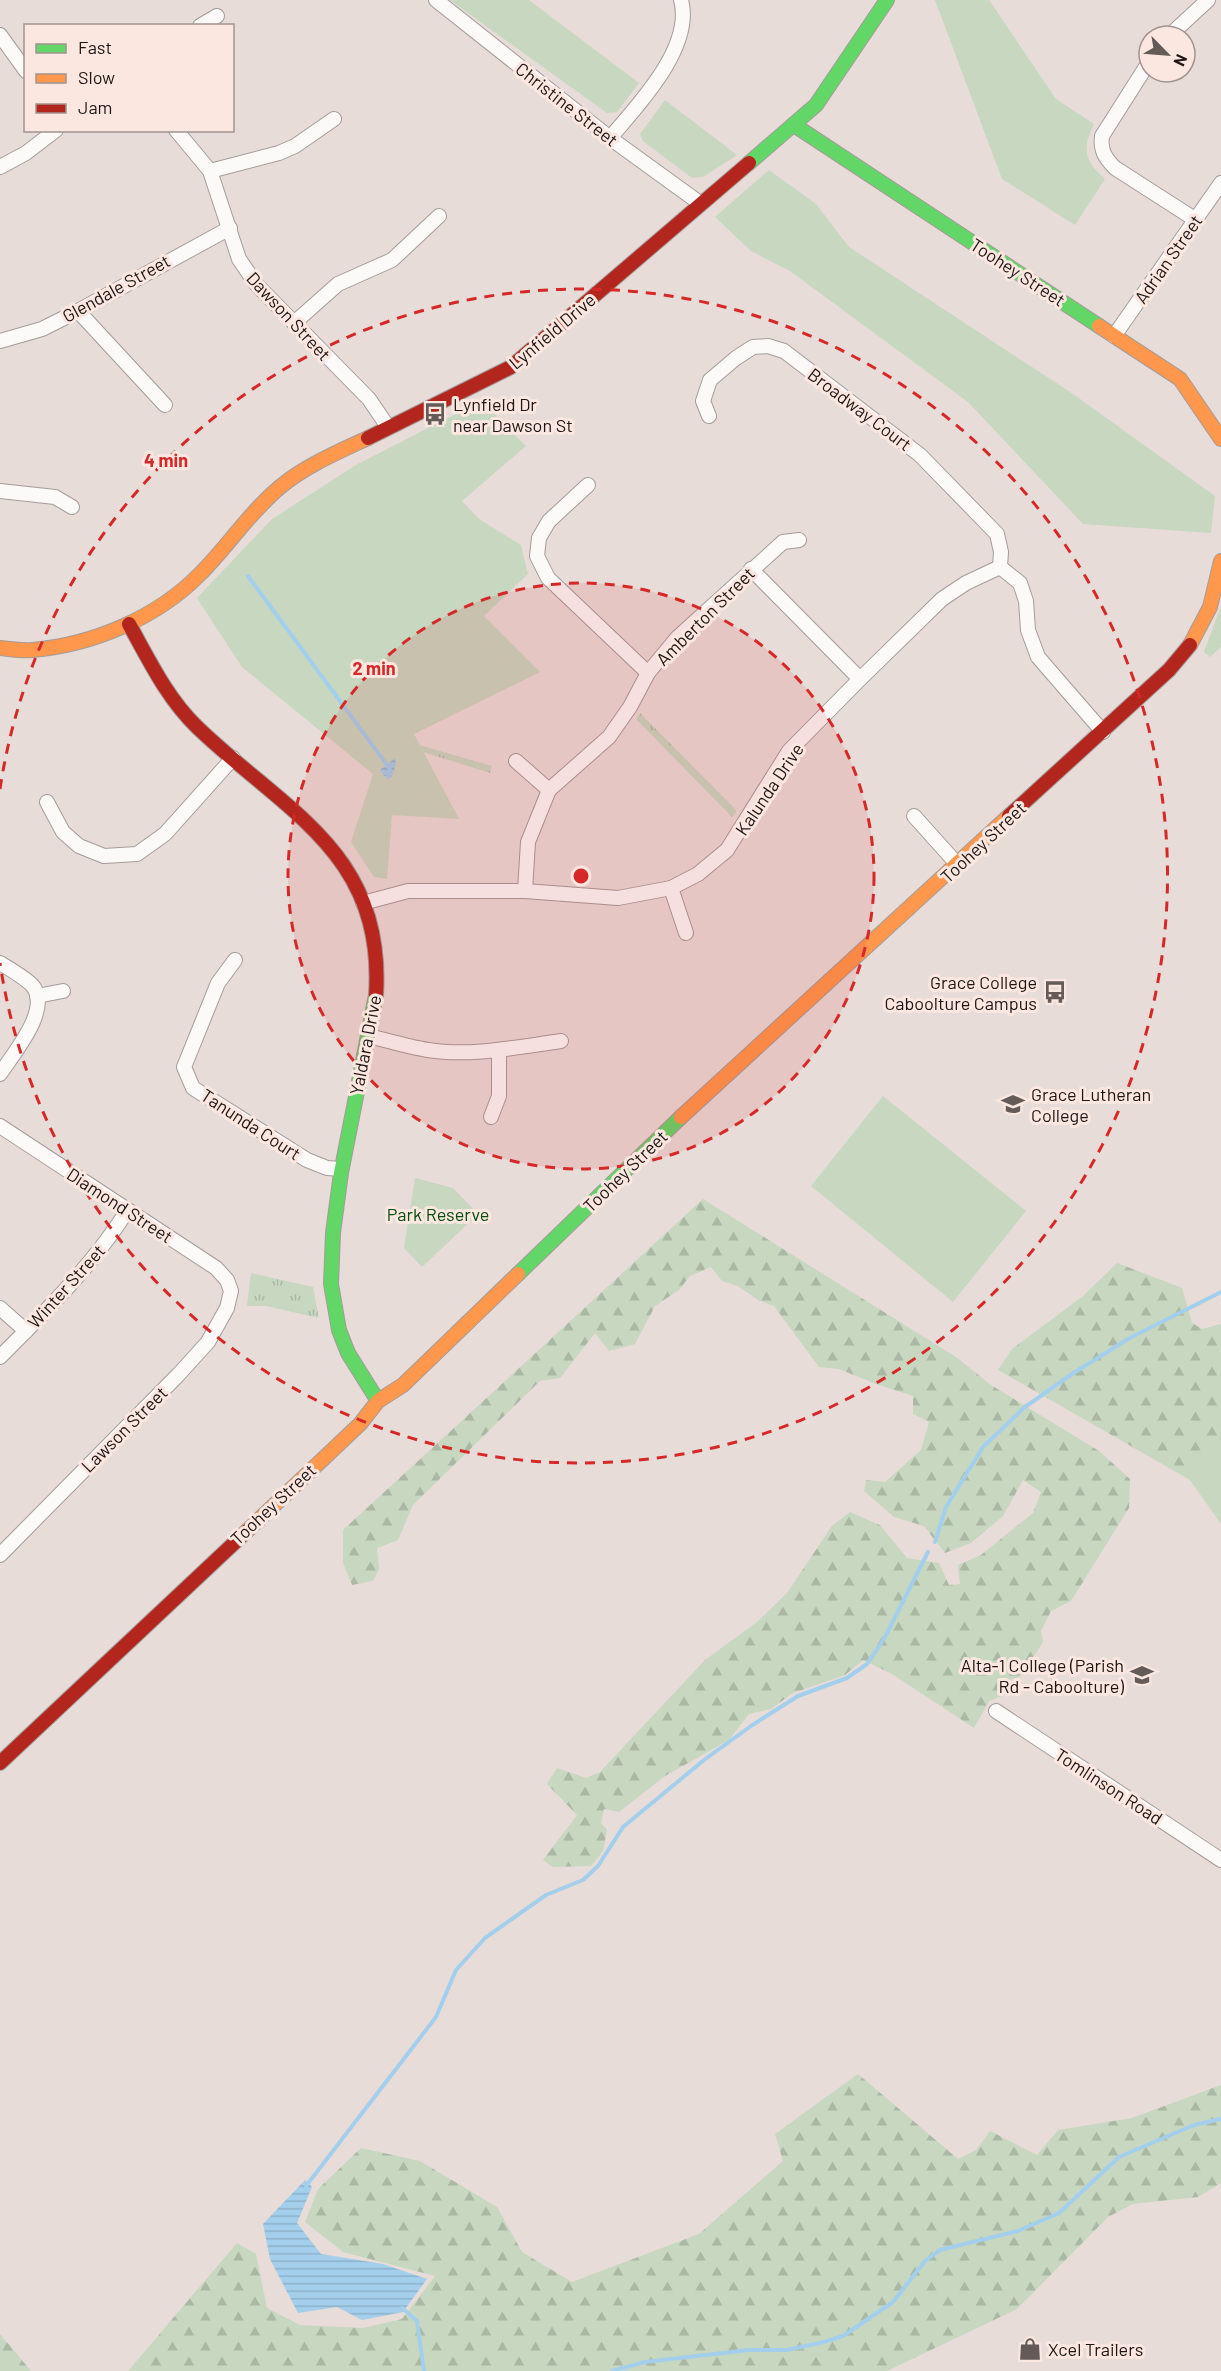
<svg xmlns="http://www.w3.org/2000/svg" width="1221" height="2371" font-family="Barlow,sans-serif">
	<defs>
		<pattern id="grass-tufts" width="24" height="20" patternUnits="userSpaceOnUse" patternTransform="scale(1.5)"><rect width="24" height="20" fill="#c7d7c0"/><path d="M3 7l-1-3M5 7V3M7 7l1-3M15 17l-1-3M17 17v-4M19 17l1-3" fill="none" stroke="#aab8a4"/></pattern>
		<pattern id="forest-firs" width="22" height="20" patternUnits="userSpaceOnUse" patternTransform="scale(1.5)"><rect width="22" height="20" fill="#c7d7c0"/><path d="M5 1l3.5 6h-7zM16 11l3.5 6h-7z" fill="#aab8a4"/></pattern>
		<pattern id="water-rules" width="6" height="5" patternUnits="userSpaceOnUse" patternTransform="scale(1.5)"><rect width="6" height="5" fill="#a4cfec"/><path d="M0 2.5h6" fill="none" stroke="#8db1ca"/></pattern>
	</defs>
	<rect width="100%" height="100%" fill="#e7dcd8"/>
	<g fill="url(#grass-tufts)">
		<path d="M640,713l97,98 -5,6 -96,-98z"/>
		<path d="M419,745l73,21 -2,7 -67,-21z"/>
		<path d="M251,1273l62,14 6,31 -53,-12h-19z"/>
	</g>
	<g fill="url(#forest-firs)">
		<path d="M703,1199l253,158 35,28 108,66 31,28 -1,29 -58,93 -20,10 -10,20 2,11 -23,35 -15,4 -3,15 -13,5 -15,27 -82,-54 -29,-14 -18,15 -52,18 -22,16 -22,5 -20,26 -64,36 -46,36 -15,-3 -3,14 6,7 -4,21 -12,15 -38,1 -10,-7 34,-45 -30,-31 10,-16 29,10 14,-6 105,-112 52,-38 30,-29 45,-67 18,-14 30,13 27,33 32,5 10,22 11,-1 -2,-19 23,-10 52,-42 8,-21 -18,-12 -20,36 -32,27 -26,10 -21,-27 -30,-9 -30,-26 2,-11 19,2 36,-32 8,-28 -16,-8v-18l-37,-12 -37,-15 -20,-2 -45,-61 -16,-6 -20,-14 -16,-5 -11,-14 -21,9 -11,14 -24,16 -20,38 -26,7 -14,-18 -35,45 -20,3 -127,124 -15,35 -21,8 2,21 -6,12 -21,4 -9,-22v-33z"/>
		<path d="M1117,1263l65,25 10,35 10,6 19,-5v105l-31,51 -192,-110 14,-21 71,-53z"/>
		<path d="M858,2074l100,85 18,-9 14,-19 47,24 21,-25 74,-12 89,-33v98l-23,14 -65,7 -25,13 -91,92 -130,62h-759l109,-128 19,11 11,54 33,17 63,3 39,-9 33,-43 -92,-24 -38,-30 13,-33 43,-41 59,13 77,46 25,45 50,30 127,-48 84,-73 -8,-27z"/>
		<path d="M0,2334l31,37h-31z"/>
	</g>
	<g fill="#c7d7c0">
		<path d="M450,0h79l110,83 -22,29 -10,1z"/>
		<path d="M935,0h54l67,99 38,25c-12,25 -10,36 11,55l-30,46 -73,-46z"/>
		<path d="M665,100l72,55 -34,22 -11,1 -49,-37 -3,-7z"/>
		<path d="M769,170l47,34 33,43 224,147 142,102 -4,37 -128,-9 -115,-122 -178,-131 -39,-20 -36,-34z"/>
		<path d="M481,401l45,45 -64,55 17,18 42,26 7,29 -44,42 56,56 -126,62 45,85 -67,-4 -5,64 -13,-2 -23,-35 22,-68 -131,-107 -45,-69 75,-79 84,-54z"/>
		<path d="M1221,606v41l-11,10 -6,-5z"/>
		<path d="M883,1096l143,115 -73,91 -142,-116z"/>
		<path d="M415,1178l38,10 25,26 -56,53 -18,-19z"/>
		<path d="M1221,1429v95l-31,-44z"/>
	</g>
	<g fill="url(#water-rules)">
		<path d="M395,758c2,7 -1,13 -4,19l-7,-1 -4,-6z"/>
		<path d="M305,2180l7,7 -15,36 24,31 62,10 44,15 -24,33 -41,8 -25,-13 -39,6 -28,-54 -7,-35z"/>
	</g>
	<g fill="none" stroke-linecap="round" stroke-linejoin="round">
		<g stroke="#a4cfec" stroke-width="4">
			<path d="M248,576l139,189 3,5 -2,7"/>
			<path d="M935,1542l11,-35 37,-60 42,-40 47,-33 56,-35 93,-47"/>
			<path d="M306,2186l130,-169 20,-47 29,-32 61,-43 37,-15 15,-14 25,-39 81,-67 47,-34 47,-30 49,-18 20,-14 17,-25 44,-87"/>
			<path d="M402,2308l15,13 7,50"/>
			<path d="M612,2371l33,-9 104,-12h38l37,-8 19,-6 50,-34 32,-41 15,-11 78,-19 41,-18 60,-56 75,-32 27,-6"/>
		</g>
		<g stroke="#a49c99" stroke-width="16">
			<g id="street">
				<path d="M436,0l174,138 91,66"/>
				<path d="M200,26l17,-10"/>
				<path d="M0,35l26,36"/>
				<path d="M1169,36l39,-36"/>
				<path d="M1149,62l-47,74c-2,14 3,22 13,32l81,52"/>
				<path d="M176,130l34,41 29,88 17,25 113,115 19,28"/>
				<path d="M610,138c28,-33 84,-91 71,-138"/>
				<path d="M0,167l26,-14 30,-23"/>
				<path d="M210,171l69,-18 16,-7 39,-27"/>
				<path d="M78,311l87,94"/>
				<path d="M294,323l44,-39 54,-24 47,-44"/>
				<path d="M1114,336l107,-153"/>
				<path d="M0,341l42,-12 36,-18 152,-83"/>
				<path d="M709,416l-6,-15 7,-21 26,-22 17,-11 15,-1 16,5 136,104 77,79 4,18 -1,15"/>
				<path d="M588,485l-39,36 -10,17 -2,18 11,22 100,95"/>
				<path d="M0,491l55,6 17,10"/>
				<path d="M1000,567l20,16 6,18 2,29 10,27 65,75"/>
				<path d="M751,569l109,110"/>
				<path d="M516,761l33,29"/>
				<path d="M47,802l16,30 16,14 25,10 33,-2 28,-20 68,-76"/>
				<path d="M914,816l44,49"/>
				<path d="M671,888l15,45"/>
				<path d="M525,891l3,-49 21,-52 60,-53 21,-30 18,-34 29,-35 106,-96 16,-2"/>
				<path d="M363,903l45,-12h117l93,7 53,-10 27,-14 29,-24 62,-99 71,-72 82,-80 24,-16 34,-16"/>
				<path d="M235,960l-17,23 -34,84 9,21 114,72 20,8 14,1"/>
				<path d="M0,963c10,6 22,13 31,21 23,23 -18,70 -31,90"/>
				<path d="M37,996l26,-5"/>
				<path d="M369,1036c20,5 39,11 59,14 43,7 89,-3 133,-9"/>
				<path d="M491,1117l8,-21v-46"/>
				<path d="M0,1126l216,142 11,12 4,11 -4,17 -19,34 -29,32 -179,181"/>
				<path d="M0,1308l26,23"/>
				<path d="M0,1357c46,-46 92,-91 127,-146"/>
				<path d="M996,1711l225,149"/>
			</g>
		</g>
		<g stroke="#a49c99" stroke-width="16">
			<g id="fast">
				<path d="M794,125l305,201"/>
				<path d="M749,163l67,-58 71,-105"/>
				<path d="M376,995l-35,178 -8,60 -2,51 8,46 9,23 30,48"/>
				<path d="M518,1274l163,-157"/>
			</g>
		</g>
		<g stroke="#a49c99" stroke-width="16">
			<g id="slow">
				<path d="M1099,326l81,53 41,60"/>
				<path d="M1190,645l20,-38 11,-46"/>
				<path d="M0,648c10,1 22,3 32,2 60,-5 125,-32 168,-76 28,-28 49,-61 80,-87 25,-21 58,-35 88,-49"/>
				<path d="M681,1117l328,-301"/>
				<path d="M247,1531l113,-107 18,-23 25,-16 115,-111"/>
			</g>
		</g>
		<g stroke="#a49c99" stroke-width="16">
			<g id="jam">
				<path d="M368,438l143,-71 238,-204"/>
				<path d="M129,624c20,36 38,74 68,103 88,85 188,125 179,268"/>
				<path d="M1009,816l160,-146 21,-25"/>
				<path d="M0,1763l247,-232"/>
			</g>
		</g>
		<use href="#street" stroke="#fbfaf9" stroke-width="14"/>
		<use href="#fast" stroke="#63d668" stroke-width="14"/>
		<use href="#slow" stroke="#ff974d" stroke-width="14"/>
		<use href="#jam" stroke="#b3261e" stroke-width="14"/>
	</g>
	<circle cx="581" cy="876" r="293" fill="#d62828" fill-opacity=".12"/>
	<g fill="none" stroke="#d62828" stroke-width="3" stroke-dasharray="10 8">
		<circle cx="581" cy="876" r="293"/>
		<path d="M0 789A587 587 0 1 1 0 963"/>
	</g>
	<defs>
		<g id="bus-bare" transform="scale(1.8)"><path d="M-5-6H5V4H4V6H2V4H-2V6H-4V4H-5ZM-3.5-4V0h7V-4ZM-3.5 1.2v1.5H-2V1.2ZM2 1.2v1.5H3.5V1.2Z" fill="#645b59" stroke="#fbe7df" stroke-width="2.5" paint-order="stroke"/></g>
		<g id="school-bare" transform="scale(1.8)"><path d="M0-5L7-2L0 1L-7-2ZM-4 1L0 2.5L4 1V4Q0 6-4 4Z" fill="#645b59" stroke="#fbe7df" stroke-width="2.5" paint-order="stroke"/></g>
		<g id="shop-bare" transform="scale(1.8)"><path d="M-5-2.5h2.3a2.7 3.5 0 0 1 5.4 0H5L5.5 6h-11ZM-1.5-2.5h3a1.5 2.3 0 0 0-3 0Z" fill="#645b59" stroke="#fbe7df" stroke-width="2.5" paint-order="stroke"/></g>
	</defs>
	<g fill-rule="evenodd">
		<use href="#bus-bare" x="435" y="414"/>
		<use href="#bus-bare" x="1055" y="992"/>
		<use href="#school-bare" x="1013" y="1104"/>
		<use href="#school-bare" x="1142" y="1675"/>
		<use href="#shop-bare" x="1030" y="2349"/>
	</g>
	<g text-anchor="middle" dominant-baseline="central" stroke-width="6" stroke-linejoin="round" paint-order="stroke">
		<g font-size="18" fill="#1d1614" stroke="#fbe7df">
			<text transform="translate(567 104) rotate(38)">Christine Street</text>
			<text transform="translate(1168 259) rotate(-55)">Adrian Street</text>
			<text transform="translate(1018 272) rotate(33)">Toohey Street</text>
			<text transform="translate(116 288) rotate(-29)">Glendale Street</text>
			<text transform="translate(289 316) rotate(47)">Dawson Street</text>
			<text transform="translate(552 331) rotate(-40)">Lynfield Drive</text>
			<text transform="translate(860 409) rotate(37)">Broadway Court</text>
			<text transform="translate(705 616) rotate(-45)">Amberton Street</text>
			<text transform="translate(769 789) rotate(-56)">Kalunda Drive</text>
			<text transform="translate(983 842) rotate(-43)">Toohey Street</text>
			<text transform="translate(365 1045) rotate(-79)">Yaldara Drive</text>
			<text transform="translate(251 1124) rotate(33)">Tanunda Court</text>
			<text transform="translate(625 1171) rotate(-44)">Toohey Street</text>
			<text transform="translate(120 1205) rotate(33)">Diamond Street</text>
			<text transform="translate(66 1286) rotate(-48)">Winter Street</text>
			<text transform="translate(124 1429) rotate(-45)">Lawson Street</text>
			<text transform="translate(273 1504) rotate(-43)">Toohey Street</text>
			<text transform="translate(1109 1786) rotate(33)">Tomlinson Road</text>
		</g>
		<g font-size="18" fill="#1d1614" stroke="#fbe7df" text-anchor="start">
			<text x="453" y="404">Lynfield Dr<tspan x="453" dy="21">near Dawson St</tspan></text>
			<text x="1037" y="982" text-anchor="end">Grace College<tspan x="1037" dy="21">Caboolture Campus</tspan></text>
			<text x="1031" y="1094">Grace Lutheran<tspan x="1031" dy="21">College</tspan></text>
			<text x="1124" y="1665" text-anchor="end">Alta-1 College (Parish<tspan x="1124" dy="21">Rd - Caboolture)</tspan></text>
			<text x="1048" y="2349">Xcel Trailers</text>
		</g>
		<g font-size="18" fill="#024c0e" stroke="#fbe7df">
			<text x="438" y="1214">Park Reserve</text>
		</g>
	</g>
	<circle cx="581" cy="876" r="9" fill="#d62828" stroke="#fbe7df" stroke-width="3"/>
	<g font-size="18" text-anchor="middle" font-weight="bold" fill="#d62828" stroke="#fbe7df" stroke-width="6" stroke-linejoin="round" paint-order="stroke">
		<text x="166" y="467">4 min</text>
		<text x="374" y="675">2 min</text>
	</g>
	<rect x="24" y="24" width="210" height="108" fill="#fbe7df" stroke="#a2938e" stroke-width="1.5"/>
	<rect x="36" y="44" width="30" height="9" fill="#63d668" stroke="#a2938e" stroke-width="1.5"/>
	<text x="78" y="54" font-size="18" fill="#1d1614">Fast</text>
	<rect x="36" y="74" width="30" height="9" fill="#ff974d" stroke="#a2938e" stroke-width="1.5"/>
	<text x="78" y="84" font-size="18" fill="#1d1614">Slow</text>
	<rect x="36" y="104" width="30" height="9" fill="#b3261e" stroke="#a2938e" stroke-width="1.5"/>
	<text x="78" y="114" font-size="18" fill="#1d1614">Jam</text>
	<g transform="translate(1167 54) rotate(115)"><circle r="28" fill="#fbe7df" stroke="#a2938e" stroke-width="1.5"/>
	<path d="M0-4.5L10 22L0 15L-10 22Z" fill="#645b59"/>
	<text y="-9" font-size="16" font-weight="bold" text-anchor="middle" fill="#1d1614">N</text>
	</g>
</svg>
